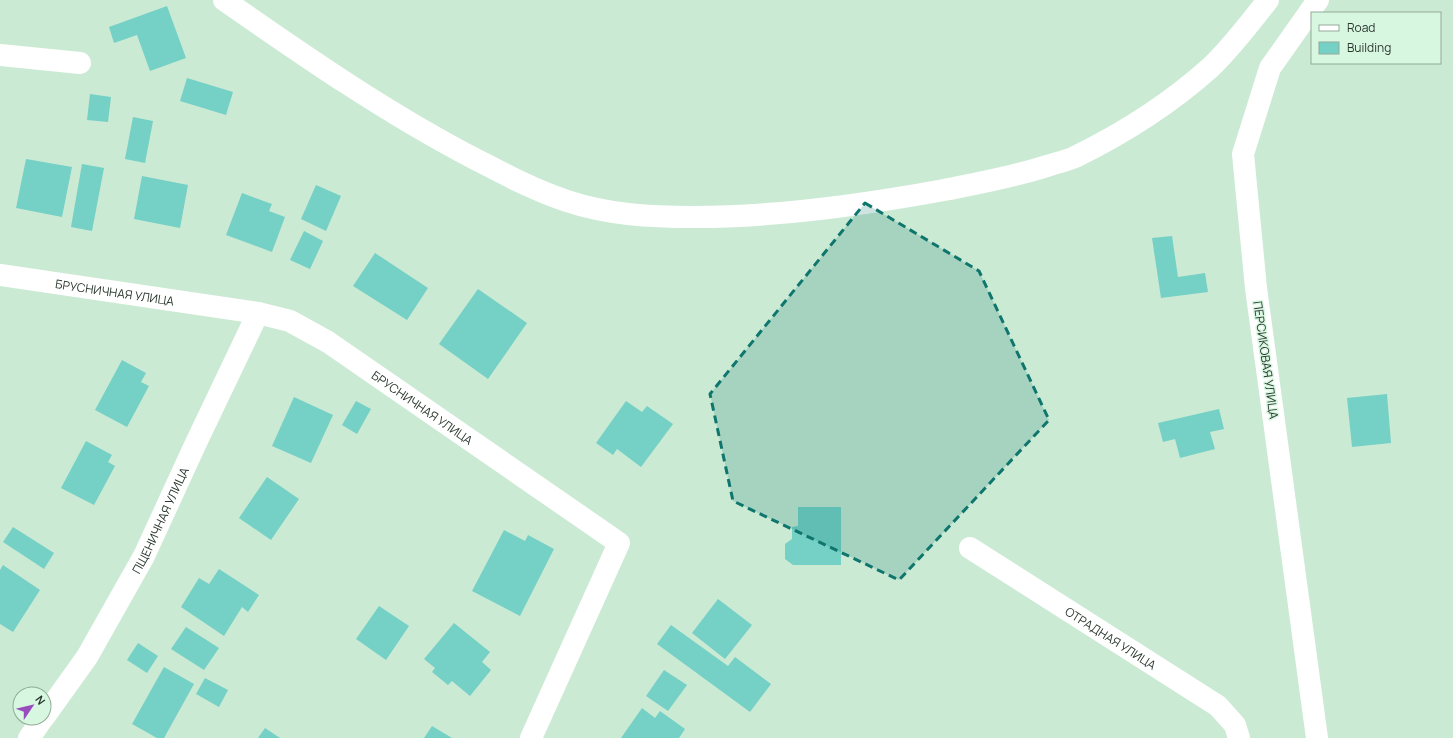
<svg xmlns="http://www.w3.org/2000/svg" width="1453" height="738" font-family="Manrope,sans-serif">
	<rect width="100%" height="100%" fill="#cbead4"/>
	<g fill="#75d0c6">
		<path d="M167,6l19,52 -36,13 -13,-36 -23,8 -5,-16z"/>
		<path d="M187,78l46,14 -7,23 -46,-14z"/>
		<path d="M90,94l21,3 -3,25 -21,-2z"/>
		<path d="M133,117l20,4 -8,42 -20,-4z"/>
		<path d="M26,159l46,8 -10,50 -46,-9z"/>
		<path d="M82,164l22,4 -12,63 -21,-4z"/>
		<path d="M142,176l46,9 -8,43 -46,-9z"/>
		<path d="M316,185l25,11 -15,35 -25,-12z"/>
		<path d="M242,193l30,11 -3,7 16,6 -13,35 -46,-17z"/>
		<path d="M304,231l19,10 -13,28 -20,-9z"/>
		<path d="M1172,236l6,41 27,-4 3,19 -47,6 -9,-60z"/>
		<path d="M375,253l53,35 -21,32 -54,-34z"/>
		<path d="M478,289l49,34 -39,56 -49,-35z"/>
		<path d="M122,360l24,13 -5,9 8,4 -22,41 -32,-17z"/>
		<path d="M1387,394l4,49 -39,4 -5,-49z"/>
		<path d="M294,397l39,18 -22,48 -39,-17z"/>
		<path d="M356,401l15,8 -14,25 -15,-9z"/>
		<path d="M626,401l16,11 5,-6 26,18 -32,43 -24,-18 -4,6 -17,-12z"/>
		<path d="M1219,409l5,20 -14,3 5,17 -35,9 -5,-19 -12,3 -5,-19z"/>
		<path d="M86,441l26,14 -4,7 7,4 -21,39 -33,-17z"/>
		<path d="M267,477l32,22 -28,41 -32,-22z"/>
		<path d="M798,507h43v58h-48l-8,-6v-15l7,-5v-12l6,-1z"/>
		<path d="M13,527l41,26 -10,16 -41,-27z"/>
		<path d="M504,530l21,11 3,-6 26,14 -34,67 -48,-25z"/>
		<path d="M3,565l37,25 -27,42 -13,-8v-54z"/>
		<path d="M219,569l40,26 -11,17 -6,-5 -18,29 -43,-29 18,-29 10,6z"/>
		<path d="M718,599l34,26 -27,34 -33,-26z"/>
		<path d="M379,606l30,20 -23,34 -30,-21z"/>
		<path d="M454,623l36,29 -8,10 9,8 -21,26 -18,-15 -4,4 -16,-13 3,-4 -11,-9z"/>
		<path d="M671,625l57,41 7,-9 36,27 -21,28 -93,-68z"/>
		<path d="M186,627l33,21 -15,22 -33,-21z"/>
		<path d="M138,643l20,13 -11,17 -20,-13z"/>
		<path d="M164,667l30,17 -30,54h-7l-25,-14z"/>
		<path d="M664,670l23,15 -19,26 -22,-15z"/>
		<path d="M205,678l23,12 -9,17 -23,-13z"/>
		<path d="M642,708l13,10 5,-7 25,18 -6,9h-58z"/>
		<path d="M432,726l20,12h-28z"/>
		<path d="M265,728l15,10h-22z"/>
	</g>
	<g fill="none" stroke-linecap="round" stroke-linejoin="round">
		<g stroke="#fff" stroke-width="22">
			<path d="M224,0c82,57 164,114 253,160 29,15 59,31 90,41 42,14 84,16 127,16 84,0 168,-12 250,-27 35,-7 69,-13 103,-24 9,-3 19,-5 28,-9 47,-23 97,-55 136,-90 21,-20 39,-44 57,-67"/>
			<path d="M0,55l80,8"/>
			<path id="s1" d="M0,275l258,38 32,8 38,21 291,201 -88,195"/>
			<path id="s2" d="M970,548l248,158 17,19 4,13"/>
			<path id="s3" d="M44,717l43,-60 57,-101 51,-111 63,-132"/>
			<path d="M29,738l14,-20"/>
			<path d="M1317,738l-61,-450 -13,-134 27,-86 48,-68"/>
		</g>
	</g>
	<path fill="#0f766e" fill-opacity="0.2" stroke="#0f766e" stroke-width="3" stroke-dasharray="8 5" stroke-linejoin="round" d="M865,203l114,68 70,149 -150,160 -166,-79 -23,-107z"/>
	<g text-anchor="middle" dominant-baseline="central" stroke-width="3" stroke-linejoin="round" paint-order="stroke">
		<g font-size="12" fill="#2a372e" stroke="#d8f7e1">
			<text stroke="none"><textPath href="#s1" startOffset="116">БРУСНИЧНАЯ УЛИЦА</textPath></text>
			<text transform="translate(1266 360) rotate(82)">ПЕРСИКОВАЯ УЛИЦА</text>
			<text stroke="none"><textPath href="#s1" startOffset="452">БРУСНИЧНАЯ УЛИЦА</textPath></text>
			<text stroke="none"><textPath href="#s3" startOffset="229">ПЩЕНИЧНАЯ УЛИЦА</textPath></text>
			<text stroke="none"><textPath href="#s2" startOffset="167">ОТРАДНАЯ УЛИЦА</textPath></text>
		</g>
	</g>
	<rect x="1311" y="12" width="130" height="52" fill="#d8f7e1" stroke="#92aa99"/>
	<rect x="1319" y="25" width="20" height="6" fill="#ffffff" stroke="#92aa99"/>
	<text x="1347" y="32" font-size="12" fill="#2a372e">Road</text>
	<rect x="1319" y="42" width="20" height="12" fill="#75d0c6" stroke="#92aa99"/>
	<text x="1347" y="52" font-size="12" fill="#2a372e">Building</text>
	<g transform="translate(32 706) rotate(55)"><circle r="19" fill="#d8f7e1" stroke="#92aa99"/>
	<path d="M0-3L7 15L0 10L-7 15Z" fill="#994cbe"/>
	<text y="-6" font-size="11" font-weight="bold" text-anchor="middle" fill="#2a372e">N</text>
	</g>
</svg>
